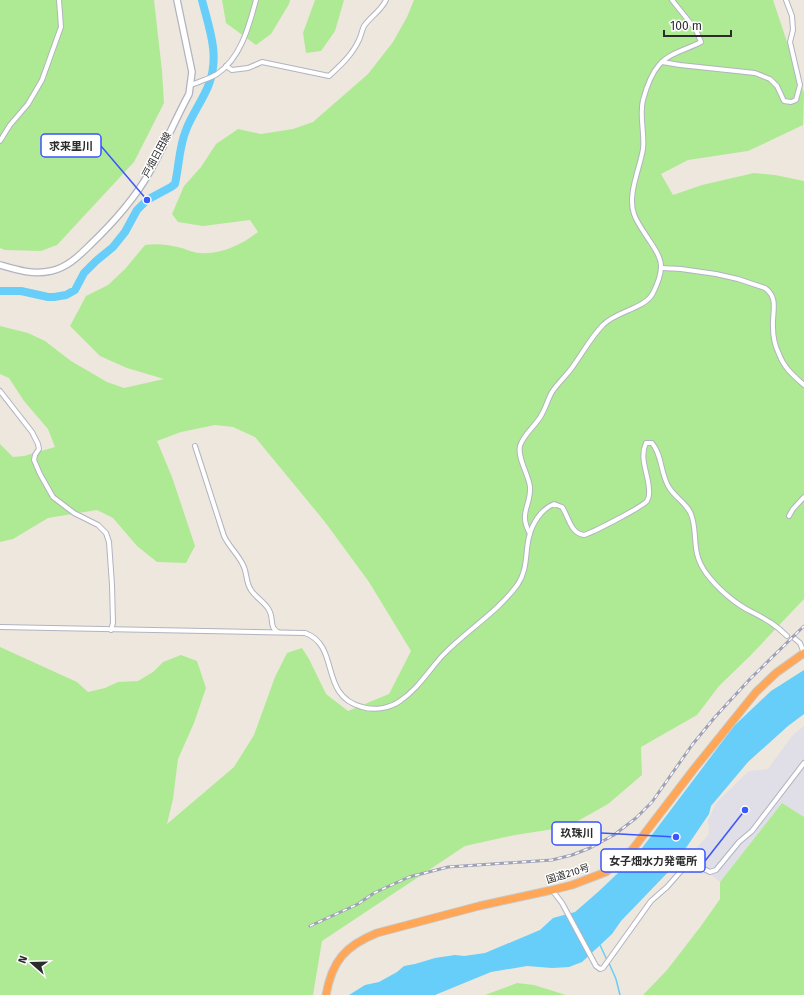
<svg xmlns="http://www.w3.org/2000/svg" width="804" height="995" font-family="'Fira Sans','Noto Sans JP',sans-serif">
	<rect width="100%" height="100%" fill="#eee7dd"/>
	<path fill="#e0dee6" d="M804,726v91l-22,-14 -62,79 -32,-25 21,-23 -1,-13 8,-18 33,-32 19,-2 24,-33z"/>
	<g fill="#aeea94">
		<path d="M0,0h154l8,71 2,32 -30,59 -77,83 -16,6 -36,-1 -5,-2z"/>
		<path d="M222,0h68l-1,4 -18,30 -15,11 -30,-22z"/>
		<path d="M315,0h29l-9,31 -14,20 -15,2 -3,-20z"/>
		<path d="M414,0h359l31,93 -1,32 -55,26 -60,9 -27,14 12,21 29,-10 52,-12 21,2 29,6v418l-54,57 -31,30 -22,29 -56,32 1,28 -34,29 -41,23 -52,8 -50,11 -143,95 -9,54h-313v-348l77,35 11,10 17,-4 13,-6 20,-1 15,-9 10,-10 18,-7 16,6 9,27 -12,35 -16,36 -5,40 -6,25 67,-57 20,-32 21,-58 12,-24 15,-5 7,11 17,35 22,17 41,-17 22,-43 -42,-69 -44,-60 -70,-85 -22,-10 -18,-2 -34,7 -24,9 15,36 23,69 -9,17 -29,-1 -20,-16 -24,-28 -16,-8 -49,8 -35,21 -13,3v-98l13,13 11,-1 31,-9 -7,-18 -24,-28 -15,-23 -9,-4v-48l28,7 17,8 26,20 36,21 17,6 40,-9 -37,-11 -27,-12 -30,-30 16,-30 22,-11 17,-16 20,-24c13,-2 24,0 37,3 6,2 12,5 18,5 21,2 43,-9 58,-21l-8,-12 -47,6 -25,-4 -6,-8 12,-28 17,-19 15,-23 22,-15 23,5 32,-5 20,-7 55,-48 25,-32 14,-25z"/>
		<path d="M782,803l22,14v178h-161l24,-25 34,-44 19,-27v-17z"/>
		<path d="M517,983l17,2 32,10h-81z"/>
	</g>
	<path fill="#67cdf9" d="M804,670v44l-16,12 -40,36 -37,44 -2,8 -36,53 -52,54 -9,13 -30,28 -13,5 -17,1 -25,-2 -36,6 -56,23h-86l16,-10 14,-3 18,-10 7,-6 11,-2 20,-6 20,-3 9,1 21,-3 55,-23 13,-12 22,-6 23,-20 38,-36 98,-130 37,-35z"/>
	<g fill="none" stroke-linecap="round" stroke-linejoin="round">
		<g stroke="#67cdf9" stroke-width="1.5">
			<path d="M600,945l7,15"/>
			<path d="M609,963l7,16 4,16"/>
		</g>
		<path stroke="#67cdf9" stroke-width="8" d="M0,291h21l27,6h6l12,-2 9,-5 9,-17 12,-12 17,-14 12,-15 12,-22 10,-10 24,-13 4,-3c4,-18 4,-37 11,-54 6,-16 17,-30 23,-46 11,-29 0,-56 -7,-84"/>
		<g stroke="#b1b3c0" stroke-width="6">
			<g id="street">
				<path d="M662,62l18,3 75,8 15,6 7,7 7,15 7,1 5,-2 4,-15 -10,-43 3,-12 -1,-14 -6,-16"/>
				<path d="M226,66l6,4 16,-2 14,-6 67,14c12,-11 23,-21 30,-36 2,-4 3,-10 5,-14 7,-10 17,-15 22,-26"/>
				<path d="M191,85c9,-4 18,-6 26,-11 24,-16 32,-48 39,-74"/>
				<path d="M0,141l10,-16 18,-21 14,-24 19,-53 -2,-27"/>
				<path d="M662,268l19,1 35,5 22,5 27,9c14,10 7,24 8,39 0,9 2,19 6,27 5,14 15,22 25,31"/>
				<path d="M0,391l32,41 6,12 1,5 -4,6 -1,5 6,14 13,23 21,16 24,12 8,8 3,9 3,43 1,38 -2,7"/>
				<path d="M195,446l29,90c5,11 15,19 20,31 3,7 2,16 7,23 5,8 14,12 18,20 5,8 0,18 9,22"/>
				<path d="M789,516l4,-7 11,-12"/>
				<path d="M530,534c-12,-22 1,-27 0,-47 -1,-12 -13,-29 -10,-41 4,-13 16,-20 22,-32 4,-7 6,-15 10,-22 6,-9 13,-15 19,-23 11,-15 20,-32 32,-44 13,-14 42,-16 50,-32 4,-8 8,-17 8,-26 1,-15 -22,-37 -27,-53 -7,-19 6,-46 9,-65 2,-16 -4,-33 0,-49 3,-11 8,-26 16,-35 10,-12 29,-16 42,-23l-5,-12 -24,-30"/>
				<path d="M0,627l305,6c36,13 13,62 57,74 13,4 28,1 38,-6 18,-12 29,-31 43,-46 24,-25 55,-43 75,-71 10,-15 7,-31 11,-47 3,-13 12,-28 25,-33l8,3c7,10 8,26 22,28 10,-3 58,-28 63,-34 1,-2 2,-4 2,-6 2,-17 -11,-35 -3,-52h6c11,13 8,32 18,46 7,10 19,16 22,28 6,21 -1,35 14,56 11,15 29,31 46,39 15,8 23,12 35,24"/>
				<path d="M794,638l6,5 4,10"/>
				<path d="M552,890l10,13 34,63 4,3 3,-1 48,-67 16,-14 22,-25 21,10 6,-2 23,-28 13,-11 52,-68"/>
			</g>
		</g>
		<g stroke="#b1b3c0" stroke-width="8">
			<path id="secondary" d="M0,265c17,5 33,10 51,6 15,-3 27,-14 38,-25 22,-21 45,-46 60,-73 15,-26 26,-53 40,-79l3,-22 -15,-72"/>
		</g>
		<g stroke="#c8c8c8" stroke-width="9">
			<path id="highway" d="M326,995c6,-34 19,-49 51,-62l102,-27 73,-16 20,-5 34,-13 26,-22 62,-81 62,-77 20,-19 28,-20"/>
		</g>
		<use href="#street" stroke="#fff" stroke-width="4"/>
		<use href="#secondary" stroke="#fff" stroke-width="5.5"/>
		<use href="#highway" stroke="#ffa657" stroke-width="7"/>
		<g stroke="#9fa1b8" stroke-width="3">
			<path id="rail" d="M310,926l48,-22 16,-11 35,-16 39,-10 104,-7 20,-5 18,-7 24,-13 22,-17 16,-16 40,-57 23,-28 35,-38 54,-53"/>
		</g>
		<use href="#rail" stroke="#fff" stroke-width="1.5" stroke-dasharray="4.5" stroke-linecap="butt"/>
	</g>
	<g text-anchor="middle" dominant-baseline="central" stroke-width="3" stroke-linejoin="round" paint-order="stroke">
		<g font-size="10" fill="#2c2c2c" stroke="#fff">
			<text transform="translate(157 155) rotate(-62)">戸畑日田線</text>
			<text transform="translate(568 874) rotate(-17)">国道210号</text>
		</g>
	</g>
	<path fill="none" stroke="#3956ff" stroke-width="1.5" d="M147 200L101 146M676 837L601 833M745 810L705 861"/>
	<g fill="#3956ff" stroke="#fff" stroke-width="1.5">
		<circle cx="147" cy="200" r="4"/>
		<circle cx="676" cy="837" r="4"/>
		<circle cx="745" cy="810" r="4"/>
	</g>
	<g fill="#fff" stroke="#3956ff" stroke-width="1.5">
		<rect x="41" y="134" width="60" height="23" rx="4"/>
		<rect x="552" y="822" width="49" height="23" rx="4"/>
		<rect x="601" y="849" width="104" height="23" rx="4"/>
	</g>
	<g font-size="11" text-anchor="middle" font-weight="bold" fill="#2c2c2c">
		<text x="71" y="150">求来里川</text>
		<text x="577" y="837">玖珠川</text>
		<text x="653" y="865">女子畑水力発電所</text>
	</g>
	<g transform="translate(32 963) rotate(290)" stroke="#ffffff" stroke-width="3" paint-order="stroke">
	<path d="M0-3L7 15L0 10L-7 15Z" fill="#2c2c2c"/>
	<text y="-6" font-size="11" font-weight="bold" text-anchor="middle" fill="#2c2c2c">N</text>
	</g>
	<path d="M664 30v6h67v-6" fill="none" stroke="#2c2c2c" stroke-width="2"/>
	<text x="670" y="30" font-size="12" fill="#2c2c2c" stroke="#ffffff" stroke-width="3" paint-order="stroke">100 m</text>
</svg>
